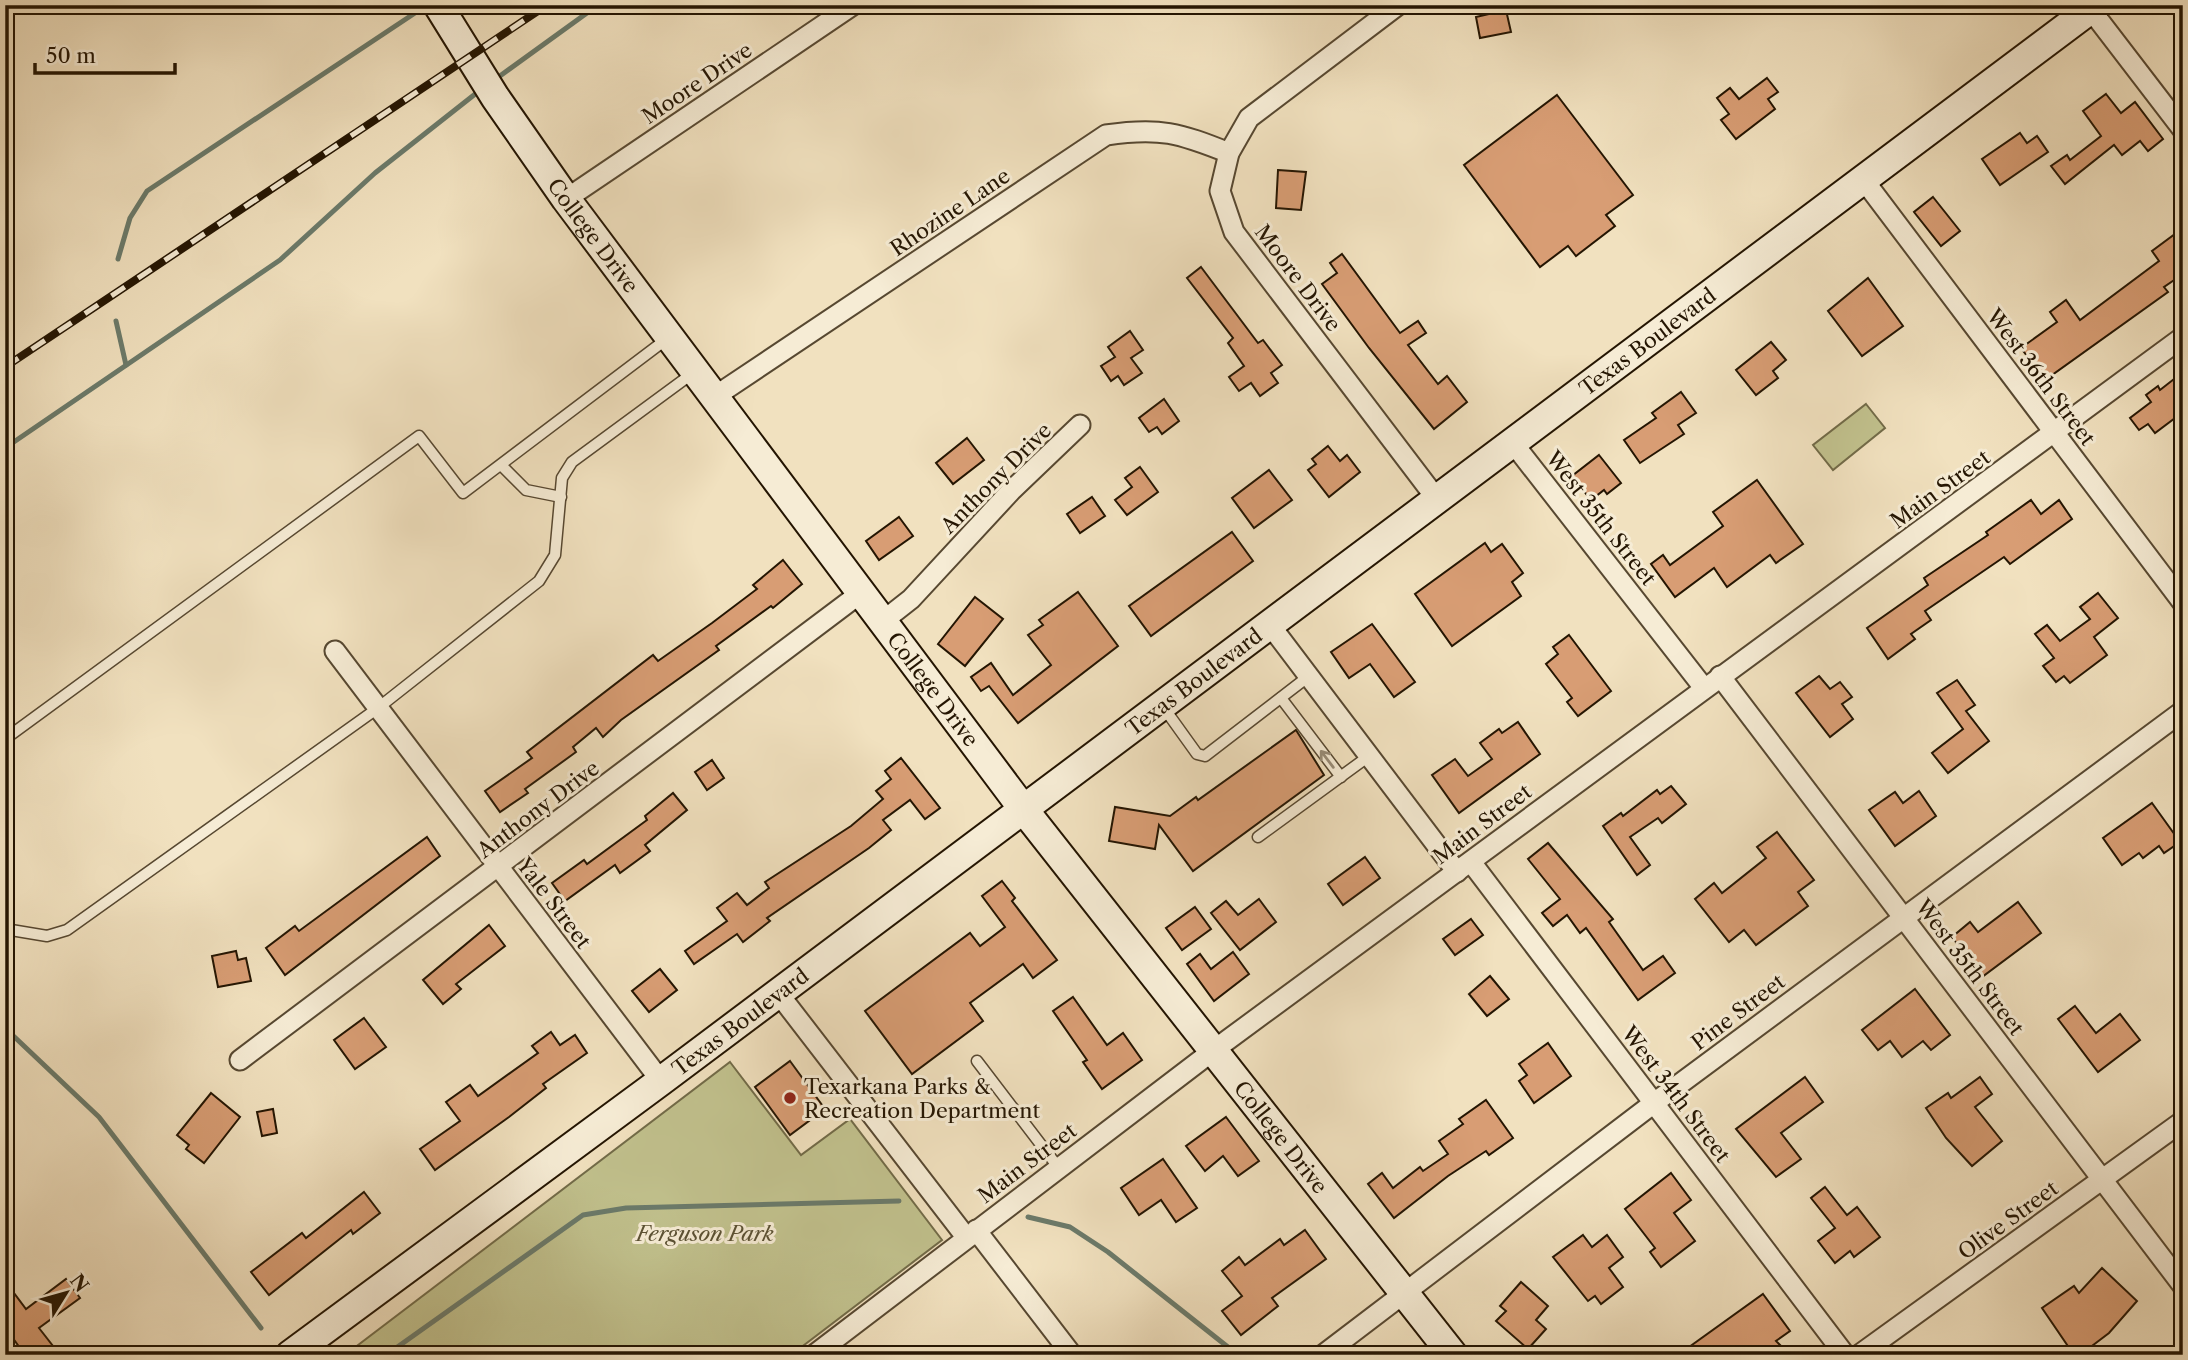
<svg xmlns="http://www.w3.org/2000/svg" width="2188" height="1360" font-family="'Libre Caslon Text',serif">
	<rect width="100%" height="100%" fill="#f1e1bf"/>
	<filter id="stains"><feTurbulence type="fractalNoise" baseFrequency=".00286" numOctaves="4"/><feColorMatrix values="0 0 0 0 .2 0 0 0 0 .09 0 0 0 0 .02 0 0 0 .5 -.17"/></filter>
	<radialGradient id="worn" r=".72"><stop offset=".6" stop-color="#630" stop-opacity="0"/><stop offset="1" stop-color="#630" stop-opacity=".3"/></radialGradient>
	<g fill="#c1c18d" stroke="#726b48" stroke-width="2">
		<path d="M1866,404l19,24 -52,42 -20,-25z"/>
		<path d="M730,1062l71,93 49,-36 92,121 -151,115h-446z"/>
	</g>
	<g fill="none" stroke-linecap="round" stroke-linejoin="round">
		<g stroke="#6b7a6a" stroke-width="5">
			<path d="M493,81l105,-76"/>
			<path d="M118,259l12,-41 17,-27 280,-186"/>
			<path d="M116,321l10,44"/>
			<path d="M5,448l275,-188 95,-87 104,-82"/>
			<path d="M5,1028l94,89 162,211"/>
			<path d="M1028,1217l42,10 38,25 130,103"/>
			<path d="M373,1350l23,-2 187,-133 43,-7 273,-7"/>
		</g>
	</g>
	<g fill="#d89d74" stroke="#241502" stroke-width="2">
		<path d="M1506,10l5,22 -31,6 -4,-21z"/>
		<path d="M1767,78l11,14 -10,7 7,10 -39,30 -15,-19 8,-6 -12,-16 13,-10 9,11z"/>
		<path d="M2106,94l15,19 14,-11 28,37 -15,12 -8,-10 -18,14 -8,-10 -49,39 -14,-18 16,-11 3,5 31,-24 -18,-25z"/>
		<path d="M1557,95l76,100 -27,20 9,11 -39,30 -8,-10 -28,21 -76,-102z"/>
		<path d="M2020,133l7,10 10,-7 11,16 -48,33 -18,-26z"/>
		<path d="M1278,170l28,2 -5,38 -25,-2z"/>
		<path d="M1933,197l27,34 -19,15 -27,-34z"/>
		<path d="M2183,228v46l-19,13 4,5 -123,88 -24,-32 36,-26 -7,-10 16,-12 14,20 79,-59 -7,-10z"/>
		<path d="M1342,254l58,79 18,-12 8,12 -18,12 30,39 9,-8 20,26 -33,27 -65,-81 -47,-64 15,-11 -7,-10z"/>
		<path d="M1201,267l57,76 5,-3 19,25 -11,8 7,10 -18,13 -9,-13 -12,8 -10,-14 15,-11 -16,-23 5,-5 -46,-60z"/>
		<path d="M1868,278l35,48 -41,30 -34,-45z"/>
		<path d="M1130,331l13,19 -12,8 11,15 -18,12 -6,-9 -7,5 -10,-15 14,-9 -7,-10z"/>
		<path d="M1771,342l15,18 -13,11 5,7 -22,17 -20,-25z"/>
		<path d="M2183,372v40l-28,21 -7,-9 -9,6 -9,-12 21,-16 -5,-7 12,-9 2,4z"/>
		<path d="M1681,392l15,21 -18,12 6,9 -44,29 -16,-23 32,-22 -4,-5z"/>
		<path d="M1164,399l15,22 -17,13 -5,-7 -8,5 -10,-14z"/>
		<path d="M967,438l17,22 -31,24 -17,-21z"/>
		<path d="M1328,446l12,15 7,-6 13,17 -31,25 -21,-27 8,-6 -4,-5z"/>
		<path d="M1599,455l22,28 -14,11 -3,-4 -13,10 -19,-24z"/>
		<path d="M1140,467l18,25 -31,23 -12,-15 17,-13 -7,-9z"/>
		<path d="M1269,470l23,30 -38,28 -22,-30z"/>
		<path d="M1757,480l46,64 -27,19 -6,-8 -43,32 -13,-19 -39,29 -24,-33 12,-9 7,10 53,-39 -10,-14z"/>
		<path d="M1092,497l13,19 -25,17 -13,-19z"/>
		<path d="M2031,500l10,14 18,-14 13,19 -62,45 -6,-7 -79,54 6,9 -20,14 4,5 -27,20 -21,-31 61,-43 -4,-7 64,-43 -2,-3z"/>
		<path d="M899,517l14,19 -34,24 -13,-19z"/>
		<path d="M1232,532l21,29 -102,75 -22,-30z"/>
		<path d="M1485,543l6,9 11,-8 21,29 -11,9 9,14 -69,50 -37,-52z"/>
		<path d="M783,560l19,24 -29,24 -2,-2 -55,40 3,4 -98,70 -18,17 -7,-9 -23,19 3,5 -51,37 3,4 -28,19 -15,-21 47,-33 -5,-6 126,-97 5,6 54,-38 45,-34 -4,-4z"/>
		<path d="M1078,592l40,54 -100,77 -29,-37 -8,5 -10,-14 20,-14 22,32 38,-30 -23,-30 15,-10 -4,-5z"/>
		<path d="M2098,593l20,25 -24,19 13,18 -37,28 -6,-7 -8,6 -13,-16 11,-8 -19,-24 12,-9 13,16 30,-22 -10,-12z"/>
		<path d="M975,597l28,22 -38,47 -27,-22z"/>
		<path d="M1372,624l43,58 -21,15 -24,-33 -21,14 -18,-26z"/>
		<path d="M1569,635l42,56 -33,25 -11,-14 5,-4 -26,-34 12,-10 -5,-7z"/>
		<path d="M1819,676l11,13 10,-7 12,15 -10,7 11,15 -23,18 -34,-44z"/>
		<path d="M1957,680l18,25 -9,6 23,30 -41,32 -16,-20 31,-24 -26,-36z"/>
		<path d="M1518,722l22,32 -81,59 -27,-38 23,-16 13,17 24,-17 -12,-16 19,-14 3,4z"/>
		<path d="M1296,730l28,45 -131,96 -34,-46 -4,24 -46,-8 6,-34 55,9 26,-19 2,3z"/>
		<path d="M901,758l39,50 -15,11 -15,-19 -27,20 8,10 -22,18 -102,70 3,3 -27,21 -6,-8 -43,30 -9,-13 42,-30 -10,-13 20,-15 10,12 22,-17 -4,-6 86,-56 32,-27 -7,-8 15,-12 -6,-8z"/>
		<path d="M712,760l12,18 -17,12 -12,-18z"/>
		<path d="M1671,786l15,18 -24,19 -4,-5 -28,19 20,28 -13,10 -34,-49 18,-13 2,3 34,-26 3,4z"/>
		<path d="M1919,791l17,25 -41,30 -26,-36 26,-18 8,11z"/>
		<path d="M673,793l14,17 -42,35 5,6 -30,22 -5,-8 -50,36 -13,-18 32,-23 3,4 60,-44 -2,-4z"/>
		<path d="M2152,803l28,39 -16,11 -5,-7 -16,12 -4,-5 -17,12 -19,-27z"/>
		<path d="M1777,832l37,48 -16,12 10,14 -52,39 -12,-15 -15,12 -34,-43 19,-16 8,10 44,-35 -9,-11z"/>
		<path d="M427,837l13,19 -155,119 -19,-27 29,-22 4,5z"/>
		<path d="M1548,843l65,76 -4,3 34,48 20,-14 12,17 -37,27 -52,-72 -6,5 -13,-18 -14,11 -11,-13 18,-14 -32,-40z"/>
		<path d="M1365,857l15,21 -37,27 -15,-21z"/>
		<path d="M1002,881l13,17 -3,3 45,59 -24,18 -10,-14 -53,39 13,18 -71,53 -47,-63 105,-78 10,13 25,-19 -23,-31z"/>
		<path d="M1259,899l17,23 -36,28 -29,-37 15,-12 12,14z"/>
		<path d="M2018,902l23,31 -59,44 -30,-40 18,-15 8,10z"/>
		<path d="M1195,907l16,22 -29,21 -16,-22z"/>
		<path d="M1471,919l12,16 -28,20 -12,-16z"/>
		<path d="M489,925l16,21 -49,38 5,5 -18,15 -20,-24z"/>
		<path d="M236,951l2,9 8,-2 5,23 -33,6 -6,-31z"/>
		<path d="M1233,952l16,22 -35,27 -27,-37 13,-10 11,15z"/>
		<path d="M660,969l17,21 -28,22 -17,-21z"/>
		<path d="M1490,976l19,23 -22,17 -18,-22z"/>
		<path d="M1915,989l35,46 -19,15 -8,-9 -21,16 -12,-16 -12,9 -16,-20z"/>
		<path d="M1073,997l34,48 16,-12 19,27 -40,29 -19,-27 4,-2 -34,-49z"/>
		<path d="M2075,1006l21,27 24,-19 20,26 -42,32 -40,-53z"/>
		<path d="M364,1018l22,29 -31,22 -21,-29z"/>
		<path d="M551,1032l9,13 15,-10 12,18 -44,31 3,4 -37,29 -74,53 -15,-21 40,-28 -14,-19 24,-17 8,11 60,-43 -6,-7z"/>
		<path d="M1548,1043l23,33 -37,27 -15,-22 8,-6 -8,-11z"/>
		<path d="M790,1061l35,48 -35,26 -35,-48z"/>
		<path d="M1805,1077l18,25 -42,31 20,26 -25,18 -40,-48z"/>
		<path d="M1980,1077l12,17 -17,13 27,34 -30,25 -26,-28 -20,-30 22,-15 3,5z"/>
		<path d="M211,1093l29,24 -36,46 -18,-14 3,-4 -12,-10z"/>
		<path d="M1486,1100l27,38 -24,17 -3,-4 -38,25 -54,42 -26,-34 14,-11 11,15 27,-21 3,4 25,-17 -9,-13 24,-17 -4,-5z"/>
		<path d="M273,1109l4,24 -15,3 -5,-24z"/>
		<path d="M1226,1117l33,44 -21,15 -15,-20 -18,15 -19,-25z"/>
		<path d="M1163,1159l34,49 -21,14 -15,-22 -22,15 -18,-27z"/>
		<path d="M1671,1173l20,27 -17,13 21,28 -34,26 -11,-15 5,-4 -30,-39z"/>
		<path d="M1825,1187l22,28 10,-8 23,30 -26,20 -4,-6 -15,12 -17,-22 17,-13 -24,-30z"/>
		<path d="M364,1192l16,21 -27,21 -2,-4 -82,65 -18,-23 51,-39 4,5z"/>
		<path d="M1305,1230l21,29 -54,39 6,8 -37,29 -19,-24 20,-15 -20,-25 17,-14 6,8 35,-26 4,6z"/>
		<path d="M1583,1235l9,12 15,-12 16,22 -14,11 14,19 -22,17 -6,-8 -7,5 -35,-44z"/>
		<path d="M2102,1268l35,33 -28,32 -29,22h-6l-32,-47 32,-22 5,7z"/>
		<path d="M66,1279l14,19 -41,30 21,27h-35l-13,-18 -7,5v-61l21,28z"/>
		<path d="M1521,1282l27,24 -12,14 10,9 -18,20 -32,-28 10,-10 -6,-5z"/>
		<path d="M1763,1294l27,37 -14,10 4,4 -13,10h-89z"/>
	</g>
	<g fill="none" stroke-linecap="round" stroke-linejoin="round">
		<g stroke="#574831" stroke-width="13">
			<g id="lane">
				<path d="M501,465l25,25 35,7"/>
				<path d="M1281,698l60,79"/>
				<path d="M1164,708l33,46 8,2 104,-80"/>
				<path d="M5,739l414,-303 44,57 205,-155"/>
				<path d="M1258,837l111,-81"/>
				<path d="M5,929l42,7 20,-6 311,-222 161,-127 16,-26 7,-77 10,-16 121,-89"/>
				<path d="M977,1061l81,106"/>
			</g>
		</g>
		<g stroke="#574831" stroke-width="23">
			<g id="street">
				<path d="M1398,5l-149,113 -20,35 -9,38 14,41 202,266"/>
				<path d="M2091,10l92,120"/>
				<path d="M1863,179l320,424"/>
				<path d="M566,199l287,-194"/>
				<path d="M714,397l392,-262c54,-8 73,-2 123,18"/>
				<path d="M1513,443l191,245"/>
				<path d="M883,621l28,-22 100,-108 69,-66"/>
				<path d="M1270,625l187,247"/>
				<path d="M335,651l326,430"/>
				<path d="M1720,676l463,610"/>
				<path d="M1471,862l374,493"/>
				<path d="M778,993l188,244"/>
				<path d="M240,1060l622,-468"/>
				<path d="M976,1230l96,125"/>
				<path d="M814,1355l400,-305 969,-713"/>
				<path d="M1323,1355l331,-252 529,-392"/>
				<path d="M1859,1355l324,-234"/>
			</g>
		</g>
		<g stroke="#241502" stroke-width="32">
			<g id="secondary">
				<path id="s1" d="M438,5l57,92 71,102 458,611 429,545"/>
				<path id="s2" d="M290,1355l371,-274 1435,-1076"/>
			</g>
		</g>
		<use href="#lane" stroke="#f6ecd5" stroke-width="10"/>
		<use href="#street" stroke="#f6ecd5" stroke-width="19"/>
		<use href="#secondary" stroke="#f6ecd5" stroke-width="28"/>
		<g stroke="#241502" stroke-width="8">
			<path id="rail" d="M5,367l542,-362"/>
		</g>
		<use href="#rail" stroke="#f6ecd5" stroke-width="5" stroke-dasharray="16" stroke-linecap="butt"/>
	</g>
	<defs><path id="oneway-shaft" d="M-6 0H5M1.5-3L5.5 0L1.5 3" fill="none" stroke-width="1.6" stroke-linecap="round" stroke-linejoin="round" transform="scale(1.75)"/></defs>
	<use stroke="#988b76" href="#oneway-shaft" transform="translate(1327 759) rotate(-127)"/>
	<circle fill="#8f2418" stroke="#f6ecd5" stroke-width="2.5" cx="790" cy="1098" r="7"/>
	<g text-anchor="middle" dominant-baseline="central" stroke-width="6" stroke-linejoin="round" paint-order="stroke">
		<g font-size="21" fill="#241502" stroke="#f6ecd5">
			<text transform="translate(697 83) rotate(-34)">Moore Drive</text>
			<text transform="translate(950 212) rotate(-34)">Rhozine Lane</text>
			<text stroke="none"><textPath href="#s1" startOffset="278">College Drive</textPath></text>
			<text transform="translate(1298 278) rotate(53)">Moore Drive</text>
			<text stroke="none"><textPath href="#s2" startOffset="1694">Texas Boulevard</textPath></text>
			<text transform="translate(2041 377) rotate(53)">West 36th Street</text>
			<text transform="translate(996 478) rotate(-45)">Anthony Drive</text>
			<text transform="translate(1940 489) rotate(-36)">Main Street</text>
			<text transform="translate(1601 518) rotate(52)">West 35th Street</text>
			<text stroke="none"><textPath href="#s2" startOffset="1127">Texas Boulevard</textPath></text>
			<text stroke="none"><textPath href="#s1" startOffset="845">College Drive</textPath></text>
			<text transform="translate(538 809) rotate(-37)">Anthony Drive</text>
			<text transform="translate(1482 824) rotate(-37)">Main Street</text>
			<text transform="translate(554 903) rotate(53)">Yale Street</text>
			<text transform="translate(1970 967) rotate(53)">West 35th Street</text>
			<text transform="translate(1738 1012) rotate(-37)">Pine Street</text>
			<text stroke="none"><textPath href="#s2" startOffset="560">Texas Boulevard</textPath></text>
			<text transform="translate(1676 1094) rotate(53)">West 34th Street</text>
			<text stroke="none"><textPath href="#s1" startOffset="1412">College Drive</textPath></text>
			<text transform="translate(1027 1163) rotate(-37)">Main Street</text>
			<text transform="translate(2008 1220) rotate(-36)">Olive Street</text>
		</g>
		<g font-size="21" fill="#241502" stroke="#f6ecd5" text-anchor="start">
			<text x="804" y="1086">Texarkana Parks &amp;<tspan x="804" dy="24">Recreation Department</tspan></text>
		</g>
		<g font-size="21" font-style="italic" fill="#5b5133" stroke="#f6ecd5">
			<text x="705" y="1233">Ferguson Park</text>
		</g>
	</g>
	<rect width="2188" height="1360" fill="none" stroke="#f1e1bf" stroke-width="28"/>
	<rect x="7" y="7" width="2174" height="1346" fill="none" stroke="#241502" stroke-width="3.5"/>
	<rect x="14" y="14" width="2160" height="1332" fill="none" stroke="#241502" stroke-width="2"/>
	<g transform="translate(66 1293) rotate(53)" stroke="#f6ecd5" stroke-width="5" paint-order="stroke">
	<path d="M0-5L12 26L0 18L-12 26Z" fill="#241502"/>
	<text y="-10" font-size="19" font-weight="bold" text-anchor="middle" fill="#241502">N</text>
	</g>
	<path d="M35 63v10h140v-10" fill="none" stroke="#241502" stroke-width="3.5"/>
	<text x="46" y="63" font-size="21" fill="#241502" stroke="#f6ecd5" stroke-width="5" paint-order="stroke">50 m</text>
	<rect width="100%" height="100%" filter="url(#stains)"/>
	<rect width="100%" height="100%" fill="url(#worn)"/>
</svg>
